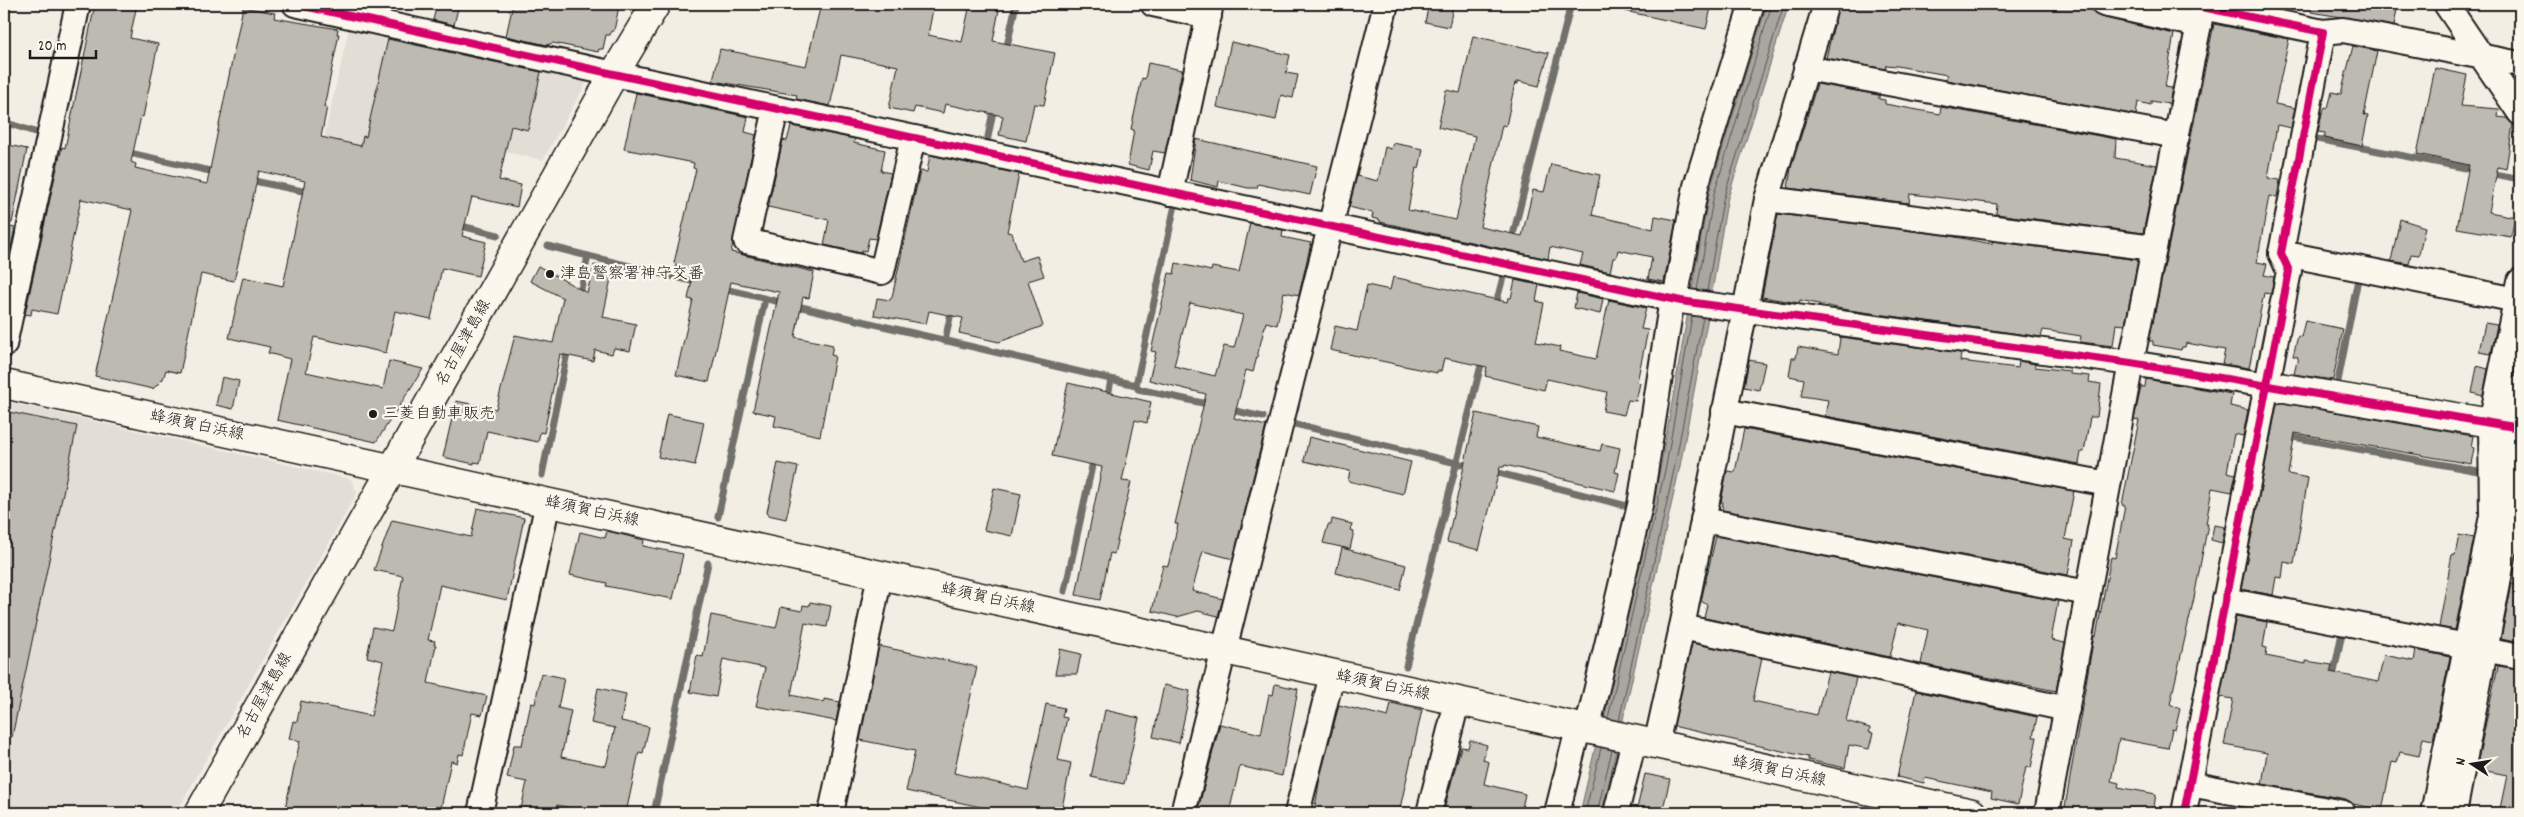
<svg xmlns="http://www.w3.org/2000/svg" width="2524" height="817" font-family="Dekko,'Klee One',sans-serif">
	<rect width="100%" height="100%" fill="#f2eee4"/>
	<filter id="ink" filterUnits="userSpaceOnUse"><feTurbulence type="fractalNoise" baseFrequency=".02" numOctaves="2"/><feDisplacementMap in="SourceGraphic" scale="10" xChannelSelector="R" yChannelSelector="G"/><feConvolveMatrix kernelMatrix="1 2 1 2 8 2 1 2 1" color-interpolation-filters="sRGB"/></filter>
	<g filter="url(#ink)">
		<g fill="#e2ded5">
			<path d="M350,24l233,51 4,7 -44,78 -135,-29 -96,59z"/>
			<path d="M4,401l347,78 6,14 -181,320h-172z"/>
		</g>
		<path fill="#a9a6a0" stroke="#716f6b" d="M1767,4h22l-62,197 -19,116 -28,149 -78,347h-22l81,-348 48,-272z"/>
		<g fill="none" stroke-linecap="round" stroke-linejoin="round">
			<g stroke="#545351" stroke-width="1">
				<path d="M1697,290l17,-96 58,-190"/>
				<path d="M1707,291l16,-91 61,-196"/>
				<path d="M1608,718l58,-252 26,-150"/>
				<path d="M1619,721l56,-256 28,-148"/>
				<path d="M1585,813l16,-65"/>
				<path d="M1597,813l15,-63"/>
			</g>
			<g stroke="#716f6b" stroke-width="7">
				<path d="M1006,51l10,-47"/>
				<path d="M4,122l34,11"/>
				<path d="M988,137l6,-31"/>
				<path d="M2317,139l159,31"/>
				<path d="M125,152l94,21"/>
				<path d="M2489,173l31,6"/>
				<path d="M249,180l63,13"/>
				<path d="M457,225l41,10"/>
				<path d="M548,246l40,10"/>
				<path d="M1509,251l62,-247"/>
				<path d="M720,288l416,97 2,4 74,16"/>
				<path d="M579,298l9,-42 112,27"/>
				<path d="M1495,308l8,-31"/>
				<path d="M945,341l7,-33"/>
				<path d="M2338,381l20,-102"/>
				<path d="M1136,385l39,-180"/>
				<path d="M1107,401l4,-21"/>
				<path d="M1227,409l36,8"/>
				<path d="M1291,423l182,44"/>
				<path d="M2271,433l212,39"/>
				<path d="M1491,471l136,35"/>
				<path d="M542,475l26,-127"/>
				<path d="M718,517l47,-218"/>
				<path d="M1065,591l29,-134"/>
				<path d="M1406,666l77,-309"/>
				<path d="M2332,682l10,-49"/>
				<path d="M654,813l54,-250"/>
			</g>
		</g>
		<g fill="#bdbab1" stroke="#1c1c1c" fill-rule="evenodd">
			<path d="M95,4h42l-7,34 28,6 -15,73 -2,-1 -10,46 5,2 -1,4 72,16 36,-177 32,6 -1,5 64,11 -1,5h2l-15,73h3l-6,30 40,9 2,-10 3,1 22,-98 153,33 -13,58 -17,-4 -12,54 22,5 -4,22 -45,-10 -10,39 24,6 -8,34 -36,-8 -11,51 -36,-8 -9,42 -72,-16 -8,35 77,17 6,-28 34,8 -47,73 -99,-22 13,-61 -22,-6 2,-6 -41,-9 14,-61 40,9 22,-105 -46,-10 -25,110 -33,-7 -21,99 -14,-3 -3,9 -10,10 -58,-13 37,-166 -51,-11 -24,115 -25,-5 -1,6 -6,-1 28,-129 9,-38 3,1z"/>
			<path d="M437,4h22l-5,21 -21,-5z"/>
			<path d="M513,4h95l11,2 -5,25h-3l-1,4h-4l-3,14h-4l-1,3 -45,-9 -6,2 -41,-9z"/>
			<path d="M821,4h71l21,4 1,-4h20l-6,31 34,7 8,-38 29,6 -6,31 62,12 -11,52 -10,-1 -8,37 -27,-6 4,-19 -58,-12 -2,9 -28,-6 -2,6 -24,-5 9,-42 -57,-11 -11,51 -34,-7 1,-4 -84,-14 7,-32 86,17z"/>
			<path d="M1429,4l24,3 -4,20 -24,-5z"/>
			<path d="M1626,4h86l-6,25 -81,-18z"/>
			<path d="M1839,4h252l3,10 7,3 73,17 -9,53 7,1 -3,16 -18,-3v4l-13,-3 -2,13 -190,-35 1,-5 -50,-9 -11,-1 -1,4 -59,-11z"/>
			<path d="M2312,4h86l-4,22 -83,-14z"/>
			<path d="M2214,24l75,15 -14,65 20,4 -4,20 -14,-3 -9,53 12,2 -3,17 -8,-1 -12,66 10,2 -3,11 10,2 -3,17 -7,-1 -15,75 -27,-4 3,-14 -39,-7 -1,4h-3l-1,3 -28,-5v-4h-4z"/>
			<path d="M1473,36l76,17 -10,33 -21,-5v3l-3,-1 -9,43 -4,-1 -22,102 42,9 11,-46 11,2 7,-28 49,11 -8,40 61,14 2,-13 21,4 -12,62 -16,-3 4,-22 -34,-7 -2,8h-3l-3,14 -30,-7 3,-11 -33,-7 -2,12 -168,-37v-2l-8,-2 1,-5 -24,-6 8,-31 21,5 7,-34 6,2 2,-6 30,6 -4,20 -3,-1 -8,42 48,10 19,-84 -37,-9 8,-37 14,3z"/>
			<path d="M1231,42l59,13 -4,18 12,2 -5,23 -12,-3 -5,25 -59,-13z"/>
			<path d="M2353,46l24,5 -13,64 4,1 -6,30 -37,-8v-5l-7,-1 4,-19 3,-6 3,1 4,-16 9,2z"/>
			<path d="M1148,63l34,7 -17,83 -12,-2 -4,19 -21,-5 6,-35 -3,-1 11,-51 3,1z"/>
			<path d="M2435,68l32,7 -6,31 38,3 -1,8 8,1 7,6 -7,45 -8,-2 -9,45 26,5 -4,20 -54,-9 12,-63 -52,-11z"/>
			<path d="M1817,84l62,11v4l6,1v4l55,10 1,-7 175,32 -1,19 42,7 -14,68 -147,-19 1,-10 -87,-10 -1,9 -121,-15 3,-20z"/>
			<path d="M636,93l112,24 -3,15 11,3 -25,117 83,20 -5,26 -6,-1 -8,40 38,8 -2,10 4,1 -15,80 -46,-10 2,-10 -23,-5 26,-119 -48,-10 -22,100 -33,-7 17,-75 -5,-1 6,-28 -18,-4v-3l-2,-1 22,-94 -3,-1 1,-5 -70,-14z"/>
			<path d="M791,126l64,13 -1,4 31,7 -4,21 10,2 -15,66 -7,-1 -3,13 -4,-1 -1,3 -37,-8 5,-25 -61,-13 15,-67 4,1z"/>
			<path d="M1196,139l121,27 -7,29 -52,-11 -1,4h-9l-29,-7 -1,6 -28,-7z"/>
			<path d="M4,144l23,5 -15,74h-8z"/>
			<path d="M930,155l89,19 -12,58 5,1 9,28 16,-5 7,20 -16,5 15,45 -44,16 -40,-9 4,-15 -34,-7 -3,13 -52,-9 3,-17 13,2 2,-3 28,-126 7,1z"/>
			<path d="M1778,214l167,21 47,9v-3l146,19 -13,65 -9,-1 -3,22 -33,-4 1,-6 -38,-6 -2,7 -199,-28 -42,-9 -1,3 -37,-6z"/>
			<path d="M2400,219l25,8 -6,28 -8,-1 -2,10 -18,-3z"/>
			<path d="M1250,223l33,7 -1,7 29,6 -12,52 -15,-3 -7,33 -11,-3 -13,50 -7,-2 -12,48 32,8 -33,133 -30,-8 -11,40 31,8 -5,17 -20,-5 -21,6 -25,-6 11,-46 5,1 10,-42h-3l31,-130 -57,-14 7,-28 -5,-1 18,-78 5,1 2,-11 35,8 1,-4 27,5zM1190,303l53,12 -9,33 -10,-2 -9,30 -41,-10z"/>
			<path d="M4,226l11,2 -11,53z"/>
			<path d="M594,265l19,4 -10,48 33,7 -6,27 -16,-3 -2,6 -17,-4 -2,11 -33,-7 -16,79 -4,-1 -2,10 -51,-11 -7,32 -6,-1v2l-31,-7 13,-56 40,8 19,-74 38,8 10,-45 -33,-17 8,-15 49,27z"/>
			<path d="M1393,277l114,25 1,-4h3l4,-18 24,5 -3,16 8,2 -8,39 24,5 -1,4 37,8 13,-59 37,8 -5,21 7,1 -11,52 3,1 -4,18 -8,-1 -4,15 -21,-4 4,-19 -60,-13 -3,11 -59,-14 2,-9 -43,-9 -3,13h-4v2l-107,-23 5,-24 22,5 10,-46 23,5z"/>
			<path d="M1577,293l26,6 -3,15 -26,-6z"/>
			<path d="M2305,321l38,8 -10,51 -39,-6 4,-17 -5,-1 5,-20 3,1z"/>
			<path d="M2485,323l12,2 -6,29 -12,-2z"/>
			<path d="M1840,337l121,16 -1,8 58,7 1,-7 16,3v3l35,4v3l20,2 -1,6 12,2 -4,33h-7l-6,35h-3l-2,12 -254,-48 3,-16 -27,-4 3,-17 -15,-3 3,-18h4l2,-11 40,7z"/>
			<path d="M1749,360l16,3 -6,27 -15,-3z"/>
			<path d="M2477,366l11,3 -5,27 -11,-3z"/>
			<path d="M222,377l17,4 -6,28 -17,-4z"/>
			<path d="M2146,379l86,15 -2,12 18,4 -5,26 -9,-2 -7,38 9,2 -4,18 -20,-4 -6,36h2l-14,74 -24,106 10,5 -5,21 -3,-1 -4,19 -49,-9 -8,42 8,2 -1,4 38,7 -3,19h-89l30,-177h2l15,-79 4,1 10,-52 -3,-1 17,-85 -5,-1 7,-32h4z"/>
			<path d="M1068,383l83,19 -4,21 -12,-3 -13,61 9,1 -17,72 -4,-1 -10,47 -24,-5 26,-128 -50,-11z"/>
			<path d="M2282,403l191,33 -2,11 3,1 -3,16 -176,-31 -7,41 20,4 -14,86 -10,-2 -2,16 -6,-1 -3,18 -32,-6 36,-185z"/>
			<path d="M4,411l73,15 -65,311 -8,-1z"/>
			<path d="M1476,413l62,14 -2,10 64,14 2,-7 18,4 -5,24 4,1 -4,18 -110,-26 -1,2h-4l-21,83 -32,-8z"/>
			<path d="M667,414l37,8 -9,43 -37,-8z"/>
			<path d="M1744,429l330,62 -9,48 9,2 -6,34 -346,-65 1,-8h-2l6,-31 8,1z"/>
			<path d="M1309,437l102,25 -8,32 -55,-13 2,-10 -46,-10z"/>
			<path d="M778,463l20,4 -12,52 -18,-4 -1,-3z"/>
			<path d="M994,488l27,6 -9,42 -28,-6z"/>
			<path d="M477,508l47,10 -17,82 -67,-15 -12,55 7,1 -1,4h2l-8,38 59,13 -5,19 -10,-2 -9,42 -4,-1 -2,9 -6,-2 -11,52h-156l16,-72 -11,-2 4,-18 4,1 4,-21 70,15 12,-55 -16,-4 6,-30 19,4 11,-55 -29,-6 18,-50 79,17z"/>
			<path d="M1332,519l20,5 -2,6 4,1 -4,18 -27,-6 5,-18h3z"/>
			<path d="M2214,525l11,2 -3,16 -11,-3z"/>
			<path d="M607,531l37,9 -1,6 40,8 -10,45 -67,-13 1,-3 -37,-8 10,-43 25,6z"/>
			<path d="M2459,535l15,3 -19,92 -16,-3 13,-73 3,1z"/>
			<path d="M1716,536l342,65 -7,39 14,3 -9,48 -135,-27 7,-34 -30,-7 -8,34 -186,-39 3,-13 -6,-4z"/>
			<path d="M1342,548l64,17 -6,25 -64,-17z"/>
			<path d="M2512,584l8,1v57l-19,-4z"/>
			<path d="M810,602l21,4 -4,21 -22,-4 -14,72 33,7v-3l16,3 -4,19 -80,-15 9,-38 -42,-9 -7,38 -26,-5 7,-37 6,2 8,-42 65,13 5,-21 21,4 1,-6 6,1z"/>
			<path d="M2236,616l31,6 -4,25 4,1 -1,8 40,8v-3l26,4 -2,7 48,10 6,-27 30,6 2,-11 34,7 -17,83 -10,-2 -4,18 -19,-4 -3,11 -5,-1 -10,48 -29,-6 -7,-5 -84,-15 5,-31 -43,-8 9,-46 -13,-2z"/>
			<path d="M1692,643l70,15 -9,43 64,14 11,-43 28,6 -10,43 24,7 -1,4 4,1 -4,16 -20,-4 -4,23 -37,-8v-3l-131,-30 -3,-2z"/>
			<path d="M879,646l98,21 -23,106 74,17 18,-86 18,4 -2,9 5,1 -9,42 13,3 -10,50h-52l-103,-22 9,-40 -55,-11z"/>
			<path d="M1060,649l21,5 -4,20h-22z"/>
			<path d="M2498,666l22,3v144l-20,-4 7,-34 -31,-6z"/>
			<path d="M541,673l23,5 -6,30 13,3 -10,46 45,9 9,-38 -24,-5 7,-35 28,6 -5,27 28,6 -6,26 -4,-1 -13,61h-32l-37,-8 -2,8h-35l7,-31 -20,-4 7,-33h8l9,-42 4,1z"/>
			<path d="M1275,684l23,5 -16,87 -42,-10 -11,47 -31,-3 22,-86 41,10 8,-40 4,1z"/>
			<path d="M1164,685l26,6 -11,52 -26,-6z"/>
			<path d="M1916,691l121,26 -4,20h4l-6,31 -5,-1 -8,37 -27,-6 1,-6 -67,-14 -1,5 -27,-6z"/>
			<path d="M1391,703l31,7 -23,103h-85l6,-36 19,-72 49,12z"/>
			<path d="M1105,710l34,8 -15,66 -33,-7z"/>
			<path d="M1470,740l17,5 -4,15 6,2 -5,22 41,10 -4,19h-78l18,-66 7,1z"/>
			<path d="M1645,774l25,5 -8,34h-26z"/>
		</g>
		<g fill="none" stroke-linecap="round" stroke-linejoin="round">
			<g stroke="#1c1c1c" stroke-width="28">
				<g id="street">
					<path d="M295,4l319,70 1067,227 450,62 136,22"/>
					<path d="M1153,4l56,12"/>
					<path d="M2104,4l95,21"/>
					<path d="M2446,4l74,109"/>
					<path d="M2323,32l20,-2 177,34"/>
					<path d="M1806,68l371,68"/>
					<path d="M776,109l-30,132 136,31 31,-134"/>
					<path d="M1170,193l41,-189"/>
					<path d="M1767,199l387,49"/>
					<path d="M2281,253l236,47"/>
					<path d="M1675,300l21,-114 56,-182"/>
					<path d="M4,345l74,-341"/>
					<path d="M1724,411l384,73"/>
					<path d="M1703,520l385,73"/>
					<path d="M2225,600l295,56"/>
					<path d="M1682,627l385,82"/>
					<path d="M1587,730l53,-225 32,-206"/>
					<path d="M1656,745l26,-118 85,-428 59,-195"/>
					<path d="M2190,784l153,29"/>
					<path d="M480,813l68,-311"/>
					<path d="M831,813l49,-238"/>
					<path d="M1183,813l203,-809"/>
					<path d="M1297,813l35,-138"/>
					<path d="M1429,813l28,-111"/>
					<path d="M1557,813l21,-84"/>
					<path d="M1616,813l18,-73"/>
					<path d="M2047,813l84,-450 72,-359"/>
					<path d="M2184,813l105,-542 -8,-18 42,-221 -121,-25"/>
					<path d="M2433,813l59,-297 -1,-93 29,-142"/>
					<path d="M2454,813l56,-293v-70l10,-62"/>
				</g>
			</g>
			<g stroke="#1c1c1c" stroke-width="31">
				<g id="secondary">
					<path d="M4,384l1968,429"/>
					<path d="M2267,385l253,43"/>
				</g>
			</g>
			<g stroke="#1c1c1c" stroke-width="31">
				<path id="primary" d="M199,813l415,-739 42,-70"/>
			</g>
			<use href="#street" stroke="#fbf7ec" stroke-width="24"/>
			<use href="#secondary" stroke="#fbf7ec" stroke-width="28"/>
			<use href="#primary" stroke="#fbf7ec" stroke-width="28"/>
			<g stroke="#fbf7ec" stroke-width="11">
				<g id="cycleway">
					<path d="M295,4l319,70 1067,227 450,62 389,65"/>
					<path d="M2184,813l105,-542 -8,-18 42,-221 -121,-25 1,-3"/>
				</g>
			</g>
			<use href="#cycleway" stroke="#d6006c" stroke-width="8"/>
		</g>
	</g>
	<g fill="#1c1c1c" stroke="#fbf7ec" stroke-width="2">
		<circle cx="550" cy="274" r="5"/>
		<circle cx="373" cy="414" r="5"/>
	</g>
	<g text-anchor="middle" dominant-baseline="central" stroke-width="4.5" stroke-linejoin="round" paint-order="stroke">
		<g font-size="16" fill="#1c1c1c" stroke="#fbf7ec" text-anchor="start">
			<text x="560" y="274">津島警察署神守交番</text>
			<text x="383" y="414">三菱自動車販売</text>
		</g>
		<g font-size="16" fill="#1c1c1c" stroke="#fbf7ec">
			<text transform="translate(464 343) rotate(-61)">名古屋津島線</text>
			<text transform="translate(197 426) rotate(12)">蜂須賀白浜線</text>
			<text transform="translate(592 512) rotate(12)">蜂須賀白浜線</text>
			<text transform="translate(988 599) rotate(12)">蜂須賀白浜線</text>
			<text transform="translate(1383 686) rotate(12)">蜂須賀白浜線</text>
			<text transform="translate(265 696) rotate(-61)">名古屋津島線</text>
			<text transform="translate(1779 772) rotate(12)">蜂須賀白浜線</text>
		</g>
	</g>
	<rect width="2524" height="817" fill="none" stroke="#fbf7ec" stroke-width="20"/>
	<rect x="10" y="10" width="2504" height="797" fill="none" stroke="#1c1c1c" stroke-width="2" filter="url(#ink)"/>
	<g transform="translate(2472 764) rotate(282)" stroke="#fbf7ec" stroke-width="4" paint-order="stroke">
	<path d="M0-4L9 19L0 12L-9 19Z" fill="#1c1c1c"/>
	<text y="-8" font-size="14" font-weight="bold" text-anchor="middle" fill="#1c1c1c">N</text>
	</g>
	<path d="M30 50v8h66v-8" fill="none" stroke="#1c1c1c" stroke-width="2.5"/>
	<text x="38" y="50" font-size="15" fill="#1c1c1c" stroke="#fbf7ec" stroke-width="4" paint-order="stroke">20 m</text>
</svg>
